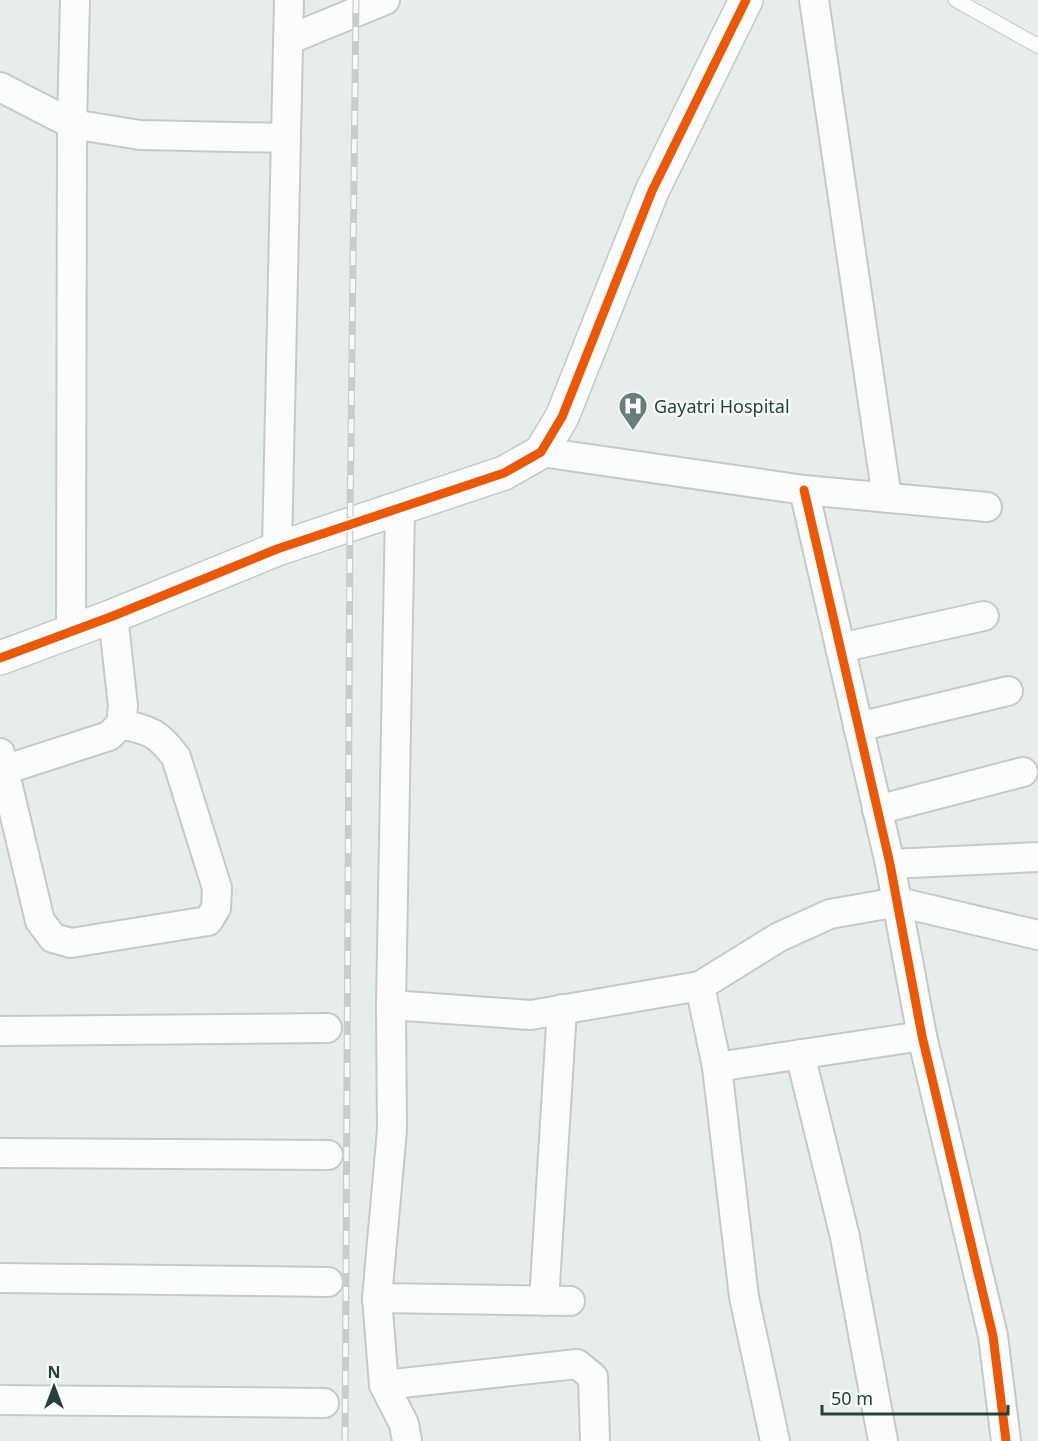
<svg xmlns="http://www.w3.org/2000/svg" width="1038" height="1441" font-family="'Noto Sans',sans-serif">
	<rect width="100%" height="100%" fill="#e8edeb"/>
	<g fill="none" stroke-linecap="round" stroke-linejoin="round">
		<g stroke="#c5cac8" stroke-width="16">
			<path id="lane" d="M956,0l82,46"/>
		</g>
		<g stroke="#c5cac8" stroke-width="32">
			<g id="street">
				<path d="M814,0l73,498"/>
				<path d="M288,40l97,-40"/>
				<path d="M0,87l72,37 68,11 146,3"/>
				<path d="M541,452l263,38 183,17"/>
				<path d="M804,490l86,374 32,172 71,300 13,105"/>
				<path d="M400,508l-9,497 1,125 -15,168 7,87 20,39 3,17"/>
				<path d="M277,549l12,-549"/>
				<path d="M71,632l1,-508 3,-124"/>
				<path d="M840,648l144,-32"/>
				<path d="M858,727l150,-36"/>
				<path d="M0,753l40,168 13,17 18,5 137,-22 8,-13 1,-20 -41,-131c-19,-25 -25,-26 -55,-33"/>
				<path d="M4,770l105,-34 12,-12 2,-18 -10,-90"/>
				<path d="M877,810l146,-38"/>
				<path d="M890,864l148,-7"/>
				<path d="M700,986l17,81 27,230 31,144"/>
				<path d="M391,1005l140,10 169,-29 79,-49 51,-23 68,-12 140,33"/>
				<path d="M0,1031l327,-3"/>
				<path d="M800,1054l45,183 38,204"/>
				<path d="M717,1067l205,-31"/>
				<path d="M0,1153l328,2"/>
				<path d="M0,1278l328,4"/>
				<path d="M377,1298l193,3"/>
				<path d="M544,1301l18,-292"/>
				<path d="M384,1385l193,-21 16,13 2,64"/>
				<path d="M0,1400l324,3"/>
			</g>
		</g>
		<g stroke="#c3cbc8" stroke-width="36">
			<path id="secondary" d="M0,658l113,-42 164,-67 227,-76 37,-21 21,-35 90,-226 94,-191"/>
		</g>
		<use href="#lane" stroke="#fcfcfc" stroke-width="14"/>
		<use href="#street" stroke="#fcfcfc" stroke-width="28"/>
		<use href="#secondary" stroke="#fcfcfc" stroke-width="33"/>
		<g stroke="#c9cdcc" stroke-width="7">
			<path id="rail" d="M345,1441l5,-917 6,-524"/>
		</g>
		<use href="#rail" stroke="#f7fbf9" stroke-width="4.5" stroke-dasharray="14" stroke-linecap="butt"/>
		<g stroke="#f7fbf9" stroke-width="13">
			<g id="cycleway">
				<path d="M804,490l86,374 32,172 71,300 13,105"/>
				<path d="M0,658l113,-42 164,-67 227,-76 37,-21 21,-35 90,-226 94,-191"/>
			</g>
		</g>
		<use href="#cycleway" stroke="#e8590c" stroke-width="9"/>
	</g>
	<defs>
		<g id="hospital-pin" transform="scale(1.5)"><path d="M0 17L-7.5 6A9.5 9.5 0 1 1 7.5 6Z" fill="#697e78" stroke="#f7fbf9"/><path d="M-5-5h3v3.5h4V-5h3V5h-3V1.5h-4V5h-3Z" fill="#fff"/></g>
	</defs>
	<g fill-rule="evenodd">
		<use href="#hospital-pin" x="633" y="406"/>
	</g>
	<g text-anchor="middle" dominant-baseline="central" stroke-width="5" stroke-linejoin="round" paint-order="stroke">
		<g font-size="18" fill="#24423a" stroke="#f7fbf9" text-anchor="start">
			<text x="654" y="406">Gayatri Hospital</text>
		</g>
	</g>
	<g transform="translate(54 1387)" stroke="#f7fbf9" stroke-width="4.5" paint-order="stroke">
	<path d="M0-4.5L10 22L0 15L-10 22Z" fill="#24423a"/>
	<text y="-9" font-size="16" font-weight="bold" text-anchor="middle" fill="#24423a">N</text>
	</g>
	<path d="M822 1405v9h186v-9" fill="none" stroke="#24423a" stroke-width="3"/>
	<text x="831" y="1405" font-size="18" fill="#24423a" stroke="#f7fbf9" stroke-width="4.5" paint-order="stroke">50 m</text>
</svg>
